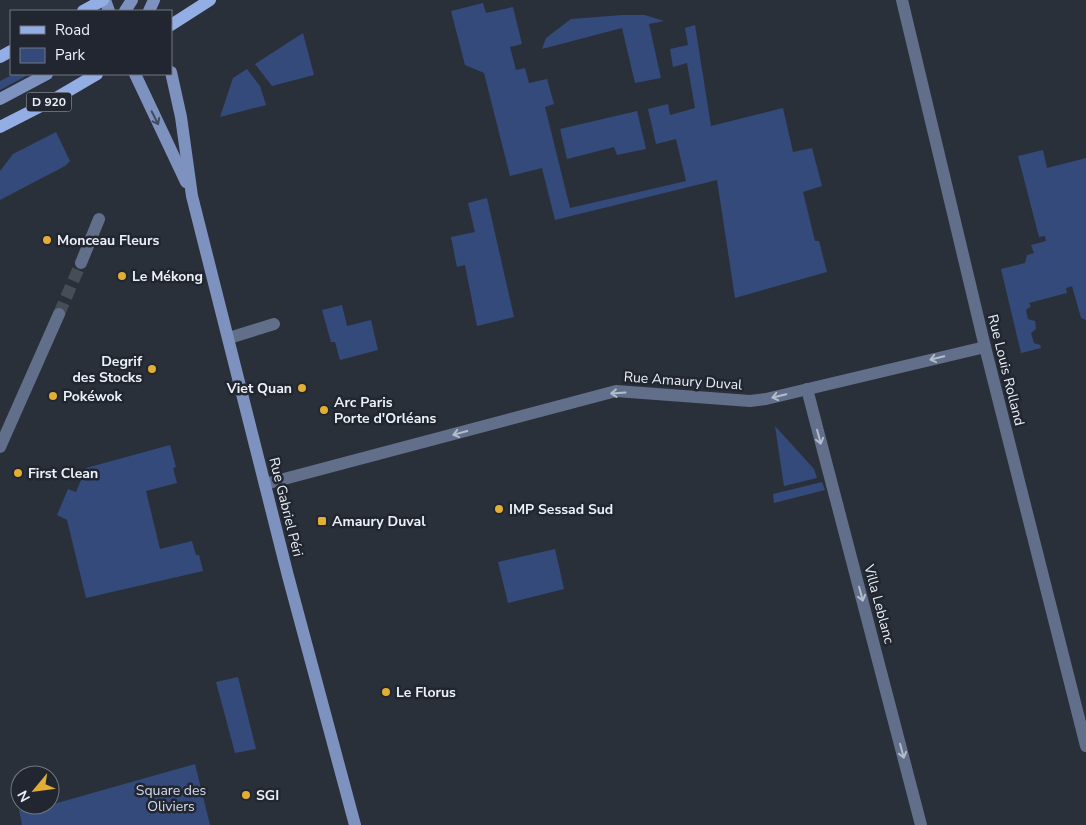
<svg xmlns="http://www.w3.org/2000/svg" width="1086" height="825" font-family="'Nunito Sans',sans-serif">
	<rect width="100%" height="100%" fill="#2a303a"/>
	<g fill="#334a7a">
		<path d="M483,3l3,10 27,-6 9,37 -12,3 6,23 9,-2 4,15 18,-4 7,25 -9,3 25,101 116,-27 -10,-42 -20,5 -8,-35 20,-5 2,11 25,-7 -8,-45 -14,4 -3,-18 18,-4 -3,-17 10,-3 16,101 72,-18 10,44 19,-4 10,38 -19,6 12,49h4l8,31 -92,26 -18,-118 -162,40 -13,-52 -32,8 -26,-103 -19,-8 -14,-54z"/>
		<path d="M622,15h23l19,6 -15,3 12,54 -26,5 -13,-55 -80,21 4,-11 25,-19z"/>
		<path d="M303,33l11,42 -42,11 -17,-22z"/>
		<path d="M247,69l13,17 6,19 -46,12 13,-39z"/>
		<path d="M14,74h10l2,2 -26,14v-9z"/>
		<path d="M637,111l9,38 -29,6 -3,-8 -47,12 -7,-30z"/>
		<path d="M56,132l14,29 -5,5 -65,34v-29l13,-17z"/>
		<path d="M1043,150l4,18 39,-10v162l-5,-2 -9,-32 -6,2 1,5 -38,10 2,3 -5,4 2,9 7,2 1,8 -5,4 3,10 6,2 1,3 -20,5 -20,-84 24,-6 2,-8 7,-2 -3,-8 15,-4 -1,-5 -6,1 -21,-81z"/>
		<path d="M487,198l27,119 -37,9 -12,-61 -8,2 -6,-30 24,-5 -7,-29z"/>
		<path d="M342,305l5,21 24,-6 7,30 -38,10 -5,-18h-4l-9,-32z"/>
		<path d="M775,426l39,43 3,9 -33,8z"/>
		<path d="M170,445l6,22 -3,1 4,15 -31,8 14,58 32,-8 4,14h3l4,16 -117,27 -19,-78 -10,-5 11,-26 8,3 10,-24z"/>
		<path d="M822,482l3,8 -51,13 -1,-9z"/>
		<path d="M555,549l9,40 -56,14 -10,-41z"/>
		<path d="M238,677l18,72 -21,4 -19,-71z"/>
		<path d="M195,764l15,61h-188l-3,-15 18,-5h13z"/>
	</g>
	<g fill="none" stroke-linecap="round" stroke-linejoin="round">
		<path stroke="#474d56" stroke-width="12" stroke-dasharray="12 6" stroke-linecap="butt" d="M59,314l22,-51"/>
		<path stroke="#616f8a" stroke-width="12" d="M229,338l45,-14"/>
		<g stroke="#616f8a" stroke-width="12">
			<path d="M902,0l83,347 101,399"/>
			<path d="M81,263l18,-44"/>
			<path d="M807,389l114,436"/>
			<path d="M0,447l59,-133"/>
			<path d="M265,484l351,-93 134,10 16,-2 219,-52"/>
		</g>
		<g stroke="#7d92be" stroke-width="12">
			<path d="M105,0l4,11"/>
			<path d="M125,11l7,-11"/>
			<path d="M149,11l5,-11"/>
			<path d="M171,72l10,45 11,79 96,380 67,249"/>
			<path d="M135,74l51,108"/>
			<path d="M0,99l47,-25"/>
		</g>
		<g stroke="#92aee5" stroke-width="12">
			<path d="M83,11l20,-11"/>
			<path d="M171,25l39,-25"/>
			<path d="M0,57l11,-6"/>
			<path d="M0,127l51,-26 46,-27"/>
		</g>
	</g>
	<defs><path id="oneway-shaft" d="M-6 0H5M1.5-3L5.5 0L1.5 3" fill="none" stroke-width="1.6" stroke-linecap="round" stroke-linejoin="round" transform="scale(1.25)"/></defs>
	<use stroke="#414c62" href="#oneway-shaft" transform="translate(155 118) rotate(63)"/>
	<g stroke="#b4bccb">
		<use href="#oneway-shaft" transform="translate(937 358) rotate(166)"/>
		<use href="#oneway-shaft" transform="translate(618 393) rotate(176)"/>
		<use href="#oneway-shaft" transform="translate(779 396) rotate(166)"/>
		<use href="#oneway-shaft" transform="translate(460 433) rotate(165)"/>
		<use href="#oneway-shaft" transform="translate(819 437) rotate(75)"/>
		<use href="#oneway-shaft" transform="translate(861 594) rotate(75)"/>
		<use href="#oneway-shaft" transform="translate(902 751) rotate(75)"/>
	</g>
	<g fill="#e3ae34" stroke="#212630" stroke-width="2">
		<circle cx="47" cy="240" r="5"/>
		<circle cx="122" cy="276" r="5"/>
		<circle cx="152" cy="369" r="5"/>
		<circle cx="302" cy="388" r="5"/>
		<circle cx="53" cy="396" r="5"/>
		<circle cx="324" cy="410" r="5"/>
		<circle cx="18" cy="473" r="5"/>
		<circle cx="499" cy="509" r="5"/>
		<rect x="317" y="516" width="10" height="10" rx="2.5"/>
		<circle cx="386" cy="692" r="5"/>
		<circle cx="246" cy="795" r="5"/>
	</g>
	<g text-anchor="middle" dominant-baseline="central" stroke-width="5" stroke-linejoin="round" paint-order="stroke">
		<rect fill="#212630" stroke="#afb3bb" stroke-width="1" x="26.5" y="92.5" width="45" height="19" rx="4"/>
		<g font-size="12" font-weight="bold" fill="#ecf0f7">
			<text x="49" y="102">D 920</text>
		</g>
		<g font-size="14" font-weight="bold" fill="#ecf0f7" stroke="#212630" text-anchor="start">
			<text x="57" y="240">Monceau Fleurs</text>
			<text x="132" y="276">Le Mékong</text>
			<text x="142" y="361" text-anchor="end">Degrif<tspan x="142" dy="16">des Stocks</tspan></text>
			<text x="292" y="388" text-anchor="end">Viet Quan</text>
			<text x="63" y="396">Pokéwok</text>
			<text x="334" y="402">Arc Paris<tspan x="334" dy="16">Porte d'Orléans</tspan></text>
			<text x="28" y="473">First Clean</text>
			<text x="509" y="509">IMP Sessad Sud</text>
			<text x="332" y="521">Amaury Duval</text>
			<text x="396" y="692">Le Florus</text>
			<text x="256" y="795">SGI</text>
		</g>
		<g font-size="14" fill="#ecf0f7" stroke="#212630">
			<text transform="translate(1006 370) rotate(76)">Rue Louis Rolland</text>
			<text transform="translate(683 381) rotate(4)">Rue Amaury Duval</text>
			<text transform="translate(286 507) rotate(76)">Rue Gabriel Péri</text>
			<text transform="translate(879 604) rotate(75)">Villa Leblanc</text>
		</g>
		<g font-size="14" fill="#d4ddef" stroke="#212630">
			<text x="171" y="790">Square des<tspan x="171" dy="16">Oliviers</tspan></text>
		</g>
	</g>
	<rect x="10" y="10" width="162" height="65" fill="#212630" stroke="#727780"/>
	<rect x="20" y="26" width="25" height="8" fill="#92aee5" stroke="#727780"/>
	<text x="55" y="35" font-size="15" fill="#ecf0f7">Road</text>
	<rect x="20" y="48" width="25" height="15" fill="#334a7a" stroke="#727780"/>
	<text x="55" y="60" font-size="15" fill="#ecf0f7">Park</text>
	<g transform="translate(35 790) rotate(241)"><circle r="24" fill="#212630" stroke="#727780"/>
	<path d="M0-4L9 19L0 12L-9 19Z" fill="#e3ae34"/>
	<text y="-8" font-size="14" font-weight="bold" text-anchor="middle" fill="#ecf0f7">N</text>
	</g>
</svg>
